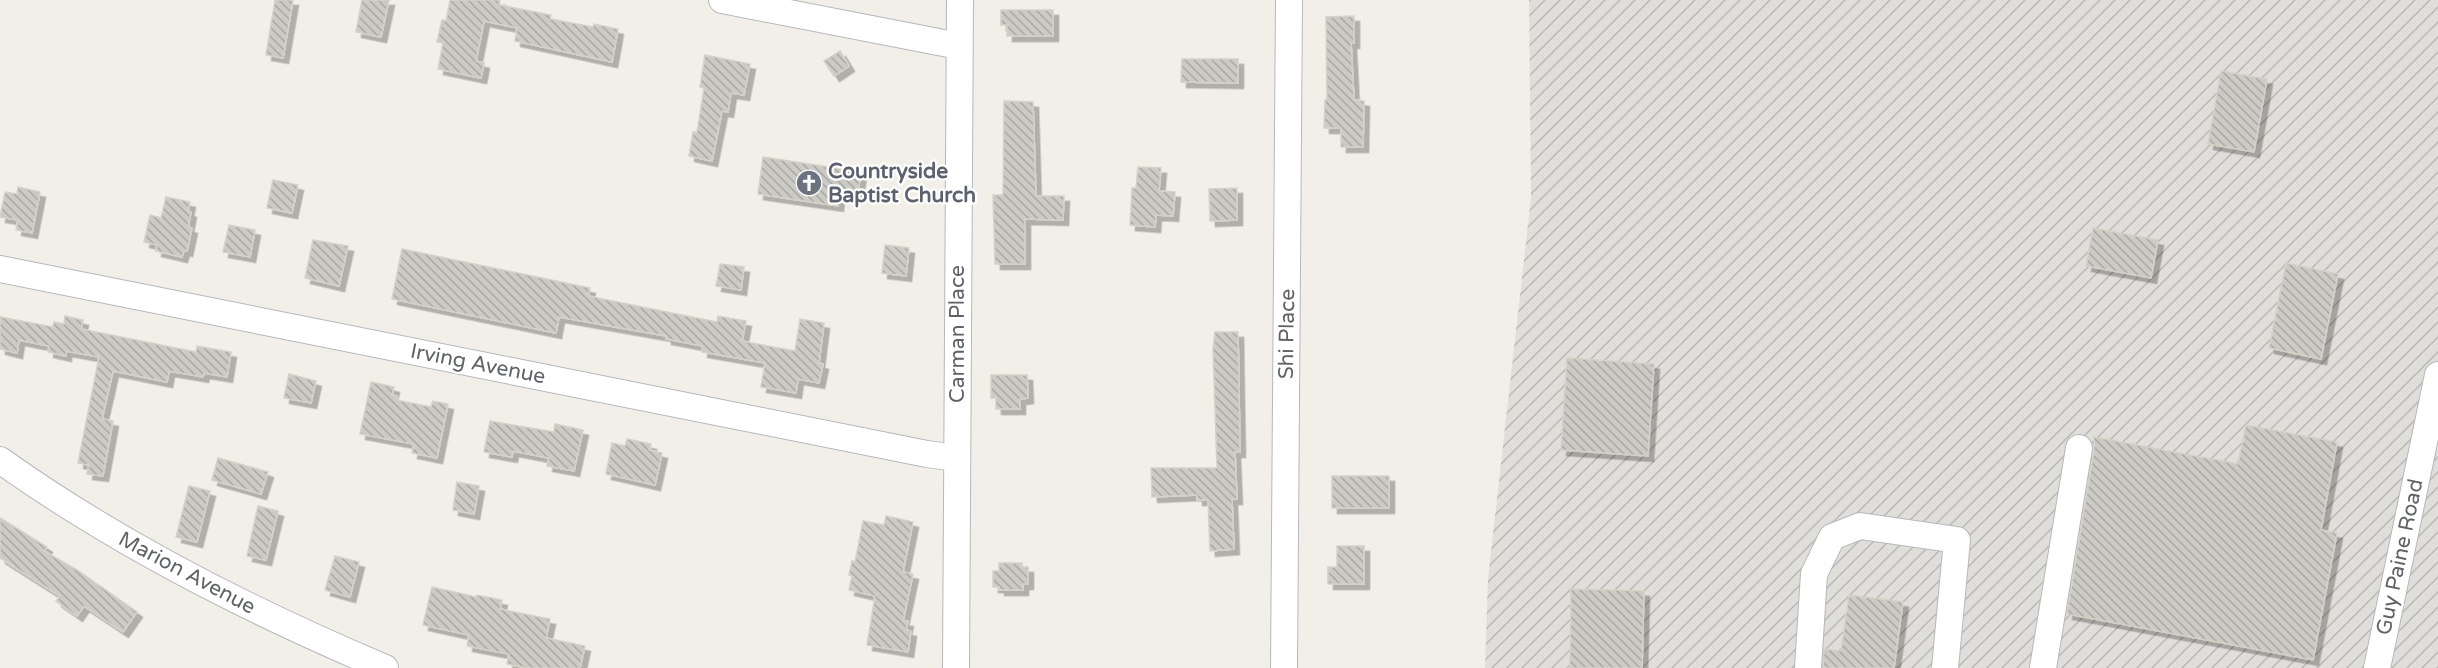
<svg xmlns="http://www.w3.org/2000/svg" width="2438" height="668" font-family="'Varela Round',sans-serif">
	<defs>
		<pattern id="industrial-furrows" width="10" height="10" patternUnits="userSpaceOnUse" patternTransform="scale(1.5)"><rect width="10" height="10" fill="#e0deda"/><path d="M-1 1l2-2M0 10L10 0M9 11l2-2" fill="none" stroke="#b9b8b5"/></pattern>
		<pattern id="building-back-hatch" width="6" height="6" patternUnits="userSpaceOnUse" patternTransform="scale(1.5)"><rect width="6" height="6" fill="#cccac5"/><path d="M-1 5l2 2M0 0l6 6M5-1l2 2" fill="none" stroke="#a9a8a4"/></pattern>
		<filter id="shadow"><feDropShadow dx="5.5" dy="5.5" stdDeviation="0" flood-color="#0004"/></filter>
	</defs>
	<rect width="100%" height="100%" fill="#f1efe8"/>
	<path fill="url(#industrial-furrows)" d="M1529,0h909v668h-953l3,-90 43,-380z"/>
	<g fill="url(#building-back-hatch)" stroke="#d6d1c6" stroke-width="1.5" filter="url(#shadow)">
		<path d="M275,0h18l-10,58 -17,-3z"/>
		<path d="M362,0h27l-8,37 -25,-5z"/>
		<path d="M450,0h50l-1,5 52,10 -1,4 43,8 1,-3 24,5 -6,33 -97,-21 2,-13 -33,-7 -8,40 8,2 -3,15 -43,-9 5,-26 -6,-1 5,-22 4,1z"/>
		<path d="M1001,10h52v26h-46v-11h-6z"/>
		<path d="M1354,16v27h-3l3,57 10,1 -1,46h-22v-19h-17l1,-28h2l-1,-83z"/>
		<path d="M840,51l9,15 -15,10 -10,-15z"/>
		<path d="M705,55l45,9 -6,31 -13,-2 -3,19 -6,-1 -10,50 -23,-5 4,-24h4l7,-44 -4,-1z"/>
		<path d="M1182,59h56v24l-57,-1z"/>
		<path d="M2221,71l46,8 -13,73 -46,-8z"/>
		<path d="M1004,101l29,1 3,94h28l-1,24 -38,-1v45h-30l-2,-69h10z"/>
		<path d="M763,157l98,15 -4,26 -18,-2 -1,10 -80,-12z"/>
		<path d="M1138,167l23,1 -2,23 16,1 -2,24 -17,-1 -1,12 -25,-2 2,-37h4z"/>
		<path d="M273,180l25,5 -6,28 -25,-5z"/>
		<path d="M18,187l22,5 -8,41 -16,-3 2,-10 -18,-3 5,-25 12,2z"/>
		<path d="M1237,188v32l-27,1 -1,-32z"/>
		<path d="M166,197l24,5 -2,9 3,1 -3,15 4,1 -5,23 -3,-1 -2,7 -26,-6 1,-6 -13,-3 6,-27 11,3z"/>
		<path d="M229,225l26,5 -5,27 -27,-5z"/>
		<path d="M2093,228l65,12 -7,38 -65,-12z"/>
		<path d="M313,240l35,6 -9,40 -34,-8z"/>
		<path d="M885,245l24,3 -3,28 -24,-3z"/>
		<path d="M402,249l188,39 -2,8 64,13 65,13 1,-6 28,5 -4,20 53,10 5,-32 24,4 -5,40 4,1 -4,19 -21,-4 -2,14 -35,-6 4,-24 -63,-11 1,-6 -37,-7v-3l-107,-19 -3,16 -164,-34z"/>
		<path d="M2286,263l52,11 -17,85 -52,-11z"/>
		<path d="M720,264l24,3 -3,23 -25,-4z"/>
		<path d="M65,316l18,4 -2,9 115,23 1,-6 34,6 -4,25 -23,-4 -1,4 -34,-6 -2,11 -54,-11 -11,48 11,2 -10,55 -16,-2 2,-9 -11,-2 21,-106 -33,-6v5l-18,-4 1,-6 -30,-6 -2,13 -17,-4v-32l53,10 1,-5 10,2z"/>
		<path d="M1215,332h23l2,120h-5l2,47h-5l2,50 -24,2 -2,-51h-11v-5l-45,2 -1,-29h66l-4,-119z"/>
		<path d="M1567,358l87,6 -6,92 -87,-6z"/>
		<path d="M289,374l27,7 -5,22 -27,-5z"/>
		<path d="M991,375h36l1,23 -8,1v10h-24v-11h-5z"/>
		<path d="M371,382l23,5 -2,8 5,1 -1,4 35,7 2,-6 15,3 -11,54 -25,-5 2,-9 -54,-10z"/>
		<path d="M490,421l64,11 1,-8 28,6 -9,41 -27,-5 2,-8 -36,-7 -1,6 -28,-5z"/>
		<path d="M2246,425l91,17 -16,88 16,3 -24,127 -246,-46 27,-164v-13l144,27z"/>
		<path d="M627,439l24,5 -2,6 13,3 -7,32 -49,-11 6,-31 13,3z"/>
		<path d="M218,458l50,14 -7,22 -49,-14z"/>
		<rect x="1332" y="476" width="57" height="32"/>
		<path d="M457,482l22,4 -5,28 -21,-4z"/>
		<path d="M189,486l21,5 -13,51 -21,-5z"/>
		<path d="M258,506l20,5 -12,49 -19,-4z"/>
		<path d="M886,516l27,6 -10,50 10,2 -10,47h5l-2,9 5,1 -3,21 -41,-7 8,-49 -26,-6 3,-14 -3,-1 3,-14 3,1 8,-41 21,4z"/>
		<path d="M0,518l47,29 -3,4 33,19 60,42 -14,20 -39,-26 -7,10 -21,-15 4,-5 -60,-38z"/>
		<path d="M1337,546h27v38h-36v-17h9z"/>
		<path d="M335,556l24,6 -9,35 -25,-7z"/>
		<path d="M999,563h23v4h6v17h-5v6h-24v-3h-6v-16h6z"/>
		<path d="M432,587l44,10 1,-2 25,5 -2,9 50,10 -4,19 39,8 -5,22h-53l-20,-4 2,-10 -42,-8 2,-11 -46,-10z"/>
		<path d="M1571,589l73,2 -2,77h-72z"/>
		<path d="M1849,595l54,7 -9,66h-71l1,-19 17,2z"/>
	</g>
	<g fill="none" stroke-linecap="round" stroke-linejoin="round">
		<g stroke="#b5b8bc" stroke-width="28">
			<g id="minor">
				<path d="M722,0l237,46"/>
				<path d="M0,269l927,185 29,4"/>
				<path d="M0,460c119,85 250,151 385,208"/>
				<path d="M956,668l4,-668"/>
				<path d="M1284,668l5,-668"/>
				<path d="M1808,668l6,-94 18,-37 28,-11 97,14 -12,128"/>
				<path d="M2043,668l36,-220"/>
				<path d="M2377,668l61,-293"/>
			</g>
		</g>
		<use href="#minor" stroke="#fff" stroke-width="26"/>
	</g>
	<defs>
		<g id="church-disc" transform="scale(1.35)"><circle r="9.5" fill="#6b7280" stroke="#fff"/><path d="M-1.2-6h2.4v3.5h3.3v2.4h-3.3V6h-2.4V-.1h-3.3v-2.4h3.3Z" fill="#fff"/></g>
	</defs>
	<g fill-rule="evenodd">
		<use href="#church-disc" x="809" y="183"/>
	</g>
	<g text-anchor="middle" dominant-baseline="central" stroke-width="4.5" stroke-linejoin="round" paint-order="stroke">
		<g font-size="21" font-weight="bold" fill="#5b616d" stroke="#fff" text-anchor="start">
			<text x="828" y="171">Countryside<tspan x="828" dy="24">Baptist Church</tspan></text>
		</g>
		<g font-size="21" fill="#5f6368" stroke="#fff">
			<text transform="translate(957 334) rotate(-90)">Carman Place</text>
			<text transform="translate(1287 334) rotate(-89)">Shi Place</text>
			<text transform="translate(478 364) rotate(11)">Irving Avenue</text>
			<text transform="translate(2400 557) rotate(-78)">Guy Paine Road</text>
			<text transform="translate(187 573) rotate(28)">Marion Avenue</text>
		</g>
	</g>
</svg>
